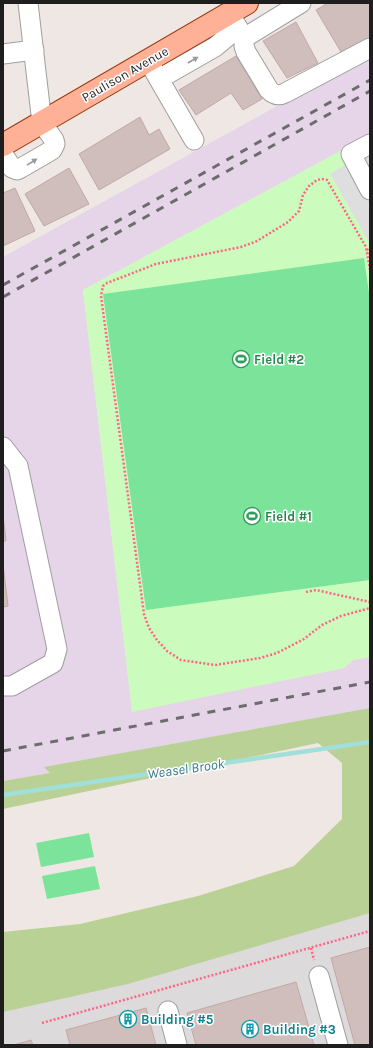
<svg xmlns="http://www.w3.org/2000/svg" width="373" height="1048" font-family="Karla,sans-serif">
	<rect width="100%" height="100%" fill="#efe7e3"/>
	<path fill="#dcdadb" d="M370,879v166h-367v-95z"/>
	<path fill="#e6d4e9" d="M370,55v80l-287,155 49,421 212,-43 9,-8 17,-3v51l-325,59 5,6 -47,8v-524z"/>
	<path fill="#bad195" d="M370,708v205l-242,71 -125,28v-80l77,-8 118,-28 96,-30 48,-47v-56l-24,-20 -315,66v-28l47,-8 -6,-6z"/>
	<path fill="#ccfcbd" d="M370,135v522l-17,3 -9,8 -212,44 -49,-422z"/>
	<g fill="#7ce39a">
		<path d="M364,258l6,42v280l-224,30 -43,-316z"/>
		<path d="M89,833l5,24 -53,10 -5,-24z"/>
		<path d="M95,866l5,23 -53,10 -5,-23z"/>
	</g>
	<path fill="#dedede" d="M370,150v94l-40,-70z"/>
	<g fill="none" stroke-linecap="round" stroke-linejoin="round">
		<path stroke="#a1dfd9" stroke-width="4.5" d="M3,795l367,-53"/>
	</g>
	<g fill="#cfbebc" stroke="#c2a8a5">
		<path d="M328,3h42v36l-26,18 -28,-47z"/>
		<path d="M296,22l22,41 -31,15 -24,-37z"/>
		<path d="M236,56l26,43 -19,11 -12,-17 -35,22 -17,-25z"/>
		<path d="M140,117l9,18 10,-6 11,20 -71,41 -20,-36z"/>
		<path d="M69,168l20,36 -45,22 -19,-32z"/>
		<path d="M15,188l20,43 -32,15v-53z"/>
		<path d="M3,515l3,26h-3z"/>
		<path d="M3,564l5,42 -5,1z"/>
		<path d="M370,947v98h-15l-24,-87z"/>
		<path d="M296,982l18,63h-118l-9,-32z"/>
		<path d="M146,1008l10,37h-86l-4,-15z"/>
		<path d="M31,1040l2,5h-19z"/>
	</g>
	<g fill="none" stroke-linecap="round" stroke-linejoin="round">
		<g stroke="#9f9f9f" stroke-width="21">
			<g id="minor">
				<path d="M229,13l15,25v8l2,6 23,38c5,5 10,6 16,3l85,-45"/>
				<path d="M244,38l57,-35"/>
				<path d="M3,54l31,-4"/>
				<path d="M153,69l41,71"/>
				<path d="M159,79l56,-32 13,-11 -9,-17"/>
				<path d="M370,144l-19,10 19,36"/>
				<path d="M3,154l9,14 5,2 4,-2 31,-18 3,-6 -1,-4 -12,-17 -14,-120"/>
				<path d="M3,447l15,19 39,183 -4,14 -41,23h-9"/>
				<path d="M319,976l19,69"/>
				<path d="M168,1011l9,34"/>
			</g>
		</g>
		<g stroke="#973400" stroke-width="24">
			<path id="major" d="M3,145l244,-142"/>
		</g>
		<g stroke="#ff6486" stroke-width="2.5" stroke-dasharray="2 2" stroke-linecap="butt">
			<path d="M367,249l3,5"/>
			<path d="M370,270l-4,-23 -39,-67 -5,-1 -5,1 -8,6 -6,9 -4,16 -11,11 -31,19 -16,6 -85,17 -49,19 -4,3 -2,10 43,318 5,14 8,12 10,11 14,9 34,5 45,-7 17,-5 27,-14 18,-14 19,-9 29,-8"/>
			<path d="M306,592l10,-2 54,12"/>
			<path d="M311,948l3,12"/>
			<path d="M42,1023l328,-92"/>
		</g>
		<use href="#minor" stroke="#fff" stroke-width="19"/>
		<use href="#major" stroke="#ffb198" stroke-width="22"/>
		<g stroke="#6c6c6c" stroke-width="3" stroke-dasharray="8 8" stroke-linecap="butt">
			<path d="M3,285l367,-205"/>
			<path d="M3,297l367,-206"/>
			<path d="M3,751l367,-69"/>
		</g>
	</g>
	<defs><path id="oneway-solid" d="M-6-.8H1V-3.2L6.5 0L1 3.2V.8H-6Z"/></defs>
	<g fill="#9a9a9a">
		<use href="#oneway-solid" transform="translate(193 60) rotate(-30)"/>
		<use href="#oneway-solid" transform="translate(32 162) rotate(-32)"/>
	</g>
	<defs>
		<g id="stadium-ring" transform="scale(0.9)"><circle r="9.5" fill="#fff" stroke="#2e9e5b" stroke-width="1.5"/><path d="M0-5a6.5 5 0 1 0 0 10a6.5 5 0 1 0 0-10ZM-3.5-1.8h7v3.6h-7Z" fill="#2e9e5b"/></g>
		<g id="building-ring" transform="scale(0.9)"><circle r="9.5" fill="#fff" stroke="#0f9aa8" stroke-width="1.5"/><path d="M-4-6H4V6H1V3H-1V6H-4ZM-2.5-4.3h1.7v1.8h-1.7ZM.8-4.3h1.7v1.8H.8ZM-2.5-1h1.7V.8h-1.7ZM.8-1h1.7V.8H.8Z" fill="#0f9aa8"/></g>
	</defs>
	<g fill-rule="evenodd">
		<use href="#stadium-ring" x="241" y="359"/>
		<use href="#stadium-ring" x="252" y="516"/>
		<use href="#building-ring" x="128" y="1019"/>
		<use href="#building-ring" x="250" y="1029"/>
	</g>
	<g text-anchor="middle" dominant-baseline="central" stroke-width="3" stroke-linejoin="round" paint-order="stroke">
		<g font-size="13" fill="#1e1e1e" stroke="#fff">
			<text transform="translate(125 74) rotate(-30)">Paulison Avenue</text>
		</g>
		<g font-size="13" font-weight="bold" fill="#27864d" stroke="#fff" text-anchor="start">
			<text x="254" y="359">Field #2</text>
			<text x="265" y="516">Field #1</text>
		</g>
		<g font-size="13" font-weight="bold" fill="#0d838f" stroke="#fff" text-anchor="start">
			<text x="141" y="1019">Building #5</text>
			<text x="263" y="1029">Building #3</text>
		</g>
		<g font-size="14" font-style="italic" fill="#387c8a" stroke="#fff">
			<text transform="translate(186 769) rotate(-8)">Weasel Brook</text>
		</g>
	</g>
	<rect width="373" height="1048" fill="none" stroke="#1e1e1e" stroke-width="8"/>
</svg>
